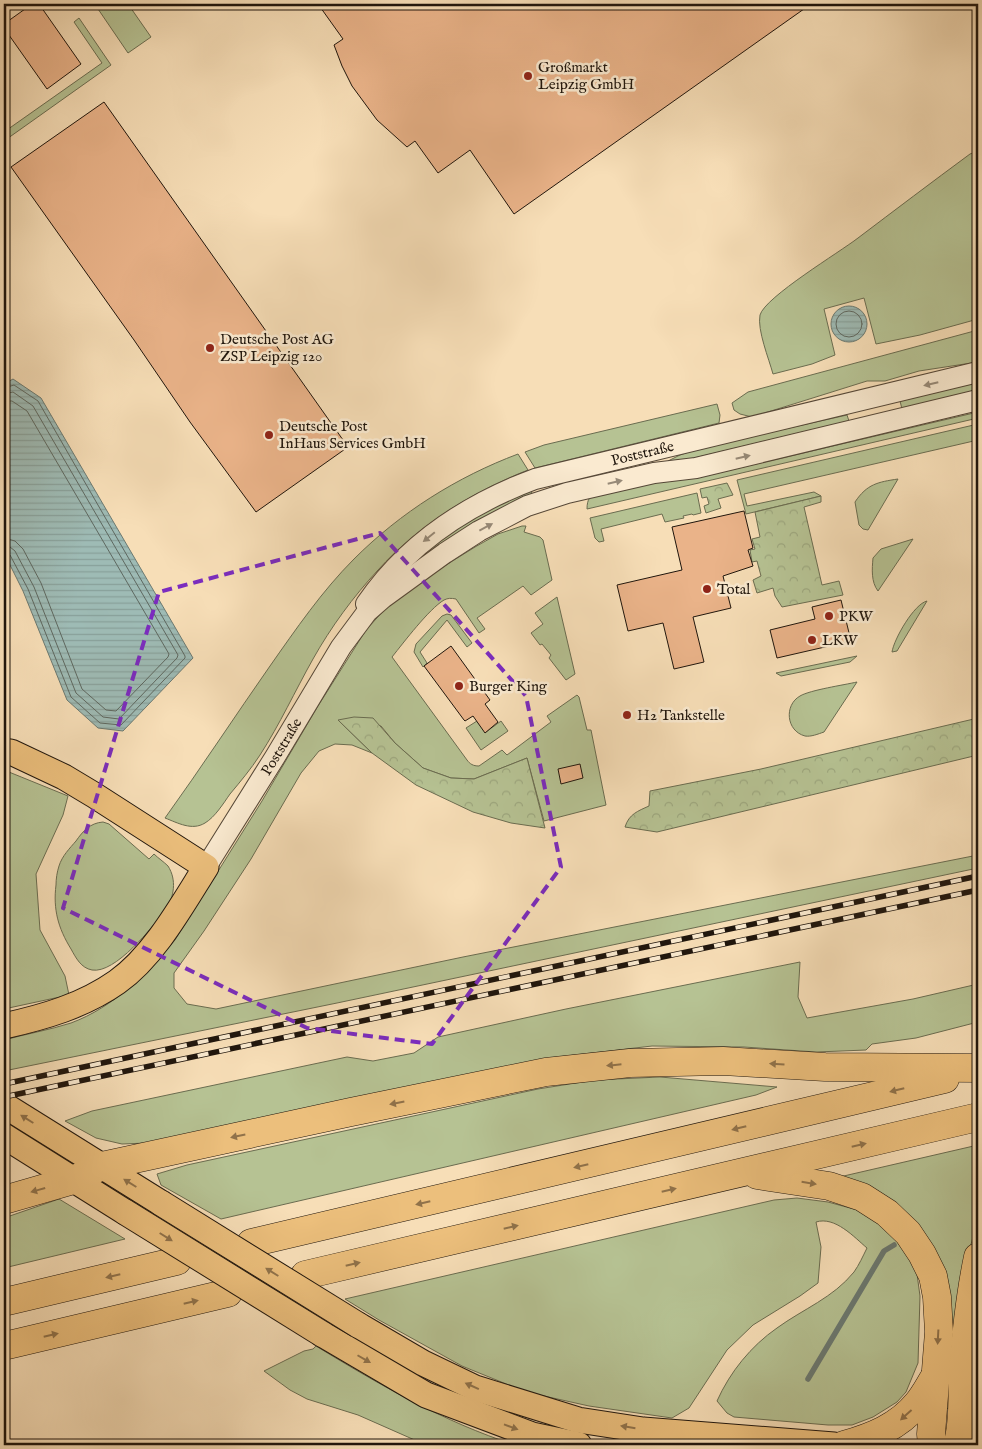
<svg xmlns="http://www.w3.org/2000/svg" width="982" height="1449" font-family="'IM FELL English',serif">
	<defs>
		<pattern id="forest-crowns" width="20" height="18" patternUnits="userSpaceOnUse" patternTransform="scale(1.25)"><rect width="20" height="18" fill="#b6c293"/><path d="M2 6a3 3 0 1 1 6 0M12 15a3 3 0 1 1 6 0" fill="none" stroke="#9ca67e"/></pattern>
		<pattern id="water-rules" width="6" height="5" patternUnits="userSpaceOnUse" patternTransform="scale(1.25)"><rect width="6" height="5" fill="#9ebbb5"/><path d="M0 2.5h6" fill="none" stroke="#88a09a"/></pattern>
	</defs>
	<rect width="100%" height="100%" fill="#f7deb7"/>
	<filter id="stains"><feTurbulence type="fractalNoise" baseFrequency=".004" numOctaves="4"/><feColorMatrix values="0 0 0 0 .2 0 0 0 0 .09 0 0 0 0 .02 0 0 0 .5 -.17"/></filter>
	<radialGradient id="worn" r=".72"><stop offset=".6" stop-color="#630" stop-opacity="0"/><stop offset="1" stop-color="#630" stop-opacity=".3"/></radialGradient>
	<g fill="#b6c293" stroke="#6a6c50">
		<path d="M99,4h29l23,33 -23,16 -32,-47z"/>
		<path d="M79,18l32,47 -107,76v-9l98,-69 -28,-41z"/>
		<path d="M978,151v168l-58,16 -44,9 -12,-46 -40,11 11,46 -23,9 -39,10c-4,-15 -16,-44 -13,-59 5,-18 80,-63 98,-77 37,-28 74,-56 112,-84z"/>
		<path d="M978,330v32l-59,9 -34,10h-18l-115,36 -12,-3 -6,-4 -2,-7 16,-11z"/>
		<path d="M978,382v7l-18,6 -58,14 -2,-8z"/>
		<path d="M717,404l3,11 -1,8 -184,45 -10,-16 19,-7z"/>
		<path d="M978,412v6l-391,91c0,-10 3,-13 11,-18l128,-20z"/>
		<path d="M847,415l2,6 -180,43 -1,-3 12,-6 20,-7z"/>
		<path d="M978,424v16l-234,54 3,12 67,-14 7,4 -75,18 -9,-34z"/>
		<path d="M518,454l10,16c-56,22 -109,55 -150,100 -25,27 -47,57 -65,89 -18,32 -33,65 -53,96 -9,14 -20,27 -30,39 -7,10 -15,23 -25,29 -13,8 -27,0 -40,-5 36,-50 70,-102 105,-152 26,-37 52,-75 84,-107 47,-47 103,-82 164,-105z"/>
		<path d="M898,479l-30,51 -5,-1 -4,-4 -4,-23c12,-18 23,-20 43,-23z"/>
		<path d="M531,490l2,8 -112,64 -3,-4 26,-21 34,-22z"/>
		<path d="M697,493l4,20 -8,2 -1,-1 -9,2 1,2 -19,4 -3,-8 -61,15 3,12 -5,1 -4,-4 -5,-20z"/>
		<path d="M522,526h4l-2,6 16,5 3,3 9,40 -21,15 -8,-9 -46,32 8,11 -6,4 -23,-34c-5,-1 -8,-1 -12,1 -15,9 -40,42 -52,57l75,103c3,4 6,6 12,6l23,-16 5,5 44,-33 -4,-6 30,-21 2,2 8,33h4l15,75 -62,16 -17,-63 -53,21 -23,-1 -28,-10 -28,-25 -14,-17 -42,-5 33,32 -20,-8 -17,-1 -16,7 -18,22 -50,86 -47,72 -30,42v15l13,16 29,5 247,-52 515,-102v13l-641,135 -333,68v-31c22,-6 45,-10 67,-17 43,-16 75,-49 104,-83l87,-139 56,-95 48,-76 20,-22 15,-15 74,-46 23,-13z"/>
		<path d="M913,539l-35,52c-7,-9 -6,-22 -5,-33l8,-9z"/>
		<path d="M557,597l18,77 -9,6 -17,-22 2,-3 -9,-11 -2,1 -9,-12 12,-9 -8,-11z"/>
		<path d="M927,601l-30,50 -5,1c2,-13 22,-48 35,-51z"/>
		<path d="M447,614l4,1 21,28 -5,4 -20,-27 -27,32 7,11 -4,4 -9,-15 2,-8 26,-28z"/>
		<path d="M857,656l-7,6 -69,14 -5,-3z"/>
		<path d="M857,682l-33,50c-6,2 -13,5 -19,4 -19,-5 -21,-31 -5,-40 10,-6 44,-11 57,-14z"/>
		<path d="M477,721l9,11 15,-11 7,10 -27,19 -15,-22z"/>
		<path d="M4,770l64,26 -5,19 -27,59 4,56 25,46 4,19 -65,14z"/>
		<path d="M103,822l6,2 40,35 5,-5c4,4 10,8 14,12 9,14 6,31 -2,43 -13,18 -51,65 -74,61 -11,-2 -16,-12 -21,-21 -13,-21 -18,-40 -15,-64 0,-6 1,-13 3,-19 3,-10 11,-18 17,-25 7,-10 14,-18 27,-19z"/>
		<path d="M800,962l-2,35 9,21 106,-19 65,-15v38l-62,16 -44,6 -6,6 -50,2 -72,-5 -92,-1 -103,12 -402,85 -25,1 -26,-6 -31,-17 27,-10 255,-54 26,4 41,-8 24,-16 128,-28z"/>
		<path d="M660,1077l117,10 -21,8 -535,124 -60,-34 -4,-11 30,-9 351,-76 57,-9z"/>
		<path d="M978,1145v74l-13,47 -12,143 -11,-1 3,-123 -110,-107z"/>
		<path d="M797,1198l31,4 33,9 28,20 15,17 13,26 3,22 -2,67 -12,29 -9,10 -24,15 -21,8h-24l-94,-8 -7,-4 -10,-12c13,-29 34,-55 60,-73 26,-19 56,-30 77,-56 5,-7 9,-16 13,-24 -13,-11 -32,-32 -51,-26l5,25 -3,36 -18,13 -47,29 -26,25 -38,58 -17,10 -83,-12 -63,-14 -64,-26 -83,-46 -34,-21 429,-99z"/>
		<path d="M59,1199l66,40 -121,29v-50z"/>
		<path d="M316,1346c64,39 128,76 199,99h-89l-68,-30 -51,-16 -17,-9 -26,-19 40,-20 9,-2z"/>
	</g>
	<g fill="url(#forest-crowns)" stroke="#6a6c50">
		<path d="M727,483l6,12 -15,4 3,9 -15,5 -2,-7 5,-2 -2,-7 -5,1 -2,-9z"/>
		<path d="M821,496v6l-17,5 18,78 17,-4 4,14 -61,12 -7,-11 -2,-8 -16,5 -4,-13 8,-4 -4,-15 -5,1 -2,-12 5,-1 -3,-10 8,-2 -5,-25z"/>
		<path d="M354,717l19,1 22,25 28,25 28,10 23,1 53,-21 18,70 -34,-5 -38,-11 -57,-27 -44,-32 -34,-33z"/>
		<path d="M978,718v37l-321,77 -32,-5c4,-13 13,-16 24,-21l1,-15 111,-22z"/>
	</g>
	<g fill="url(#water-rules)" stroke="#6b7971">
		<circle cx="849" cy="324" r="18"/>
		<path d="M13,379l28,19 152,260 -70,73 -25,-3 -31,-28 -44,-109 -19,-38v-169z"/>
	</g>
	<g fill="none" stroke-linecap="round" stroke-linejoin="round">
		<g stroke="#5e6860" stroke-width="1">
			<circle cx="849" cy="324" r="13"/>
			<path d="M4,388l10,-3 24,16 147,255v2l-64,67 -21,-2 -29,-26 -43,-108 -18,-34 -6,-3"/>
			<path d="M4,394l9,-2 20,14 145,249 -1,3 -58,61 -16,-2 -27,-24 -42,-106 -19,-36 -5,-4 -6,-1"/>
			<path d="M4,401h8l15,10 142,243 -1,3 -52,54 -10,-1 -24,-21 -41,-106 -18,-34 -8,-8 -11,-3"/>
		</g>
		<path stroke="#6b7971" stroke-width="5.5" d="M808,1379l76,-128 10,-6"/>
	</g>
	<g fill="#eab389" stroke="#1f150c">
		<path d="M32,4h7l42,60 -34,25 -43,-61v-4z"/>
		<path d="M318,4h493l-297,210 -44,-64 -32,23 -23,-32 -8,6 -30,-27 -25,-34 -10,-20 -8,-21 9,-6z"/>
		<path d="M104,102l244,345 -92,65 -66,-90 -56,-82 -123,-173z"/>
		<path d="M744,511l9,37 -5,2 5,16 -30,10 8,32 -38,9 11,45 -30,7 -11,-46 -35,8 -11,-46 65,-15 -10,-43z"/>
		<path d="M841,600l10,41 -74,17 -7,-28 45,-11 -3,-12z"/>
		<path d="M451,646l39,54 -5,4 13,18 -13,11 -12,-17 -8,5 -1,-1 -40,-54z"/>
		<path d="M580,764l3,14 -22,6 -3,-15z"/>
	</g>
	<g fill="none" stroke-linecap="round" stroke-linejoin="round">
		<g stroke="#554737" stroke-width="22">
			<g id="tertiary">
				<path id="s1" d="M366,604c41,-60 102,-100 169,-125l443,-107"/>
				<path id="s2" d="M206,867l69,-110 66,-110 26,-35 16,-14 62,-45 34,-22 48,-25 40,-13 87,-20 42,-5 282,-68"/>
			</g>
		</g>
		<g stroke="#1f150c" stroke-width="27">
			<g id="primary">
				<path d="M4,751l7,1 53,25 30,18 112,72c-24,38 -52,89 -89,115 -34,24 -73,35 -113,44"/>
				<path d="M4,1105l157,98"/>
				<path d="M4,1136l121,76"/>
				<path d="M358,1325l65,38 52,25 103,32 65,10 191,15"/>
				<path d="M322,1334l104,61 106,40 47,10"/>
			</g>
		</g>
		<g stroke="#1f150c" stroke-width="29">
			<g id="motorway">
				<path d="M757,1175l72,11 33,11 25,16 21,20 14,21 11,22 4,21 2,35 -8,102 1,11"/>
				<path d="M4,1200l69,-20 29,-14 249,-54 195,-40 84,-9 93,-2 102,6 153,1"/>
				<path d="M251,1243l694,-164"/>
				<path d="M305,1275l673,-158"/>
				<path d="M4,1302l173,-41"/>
				<path d="M4,1346l224,-53"/>
				<path d="M844,1445c28,-8 54,-18 73,-41 7,-8 12,-18 17,-26"/>
				<path d="M957,1445c7,-18 5,-52 6,-73 3,-39 7,-77 15,-115"/>
			</g>
		</g>
		<use href="#tertiary" stroke="#faead0" stroke-width="20"/>
		<use href="#primary" stroke="#ecbf7c" stroke-width="25"/>
		<use href="#motorway" stroke="#ecbf7c" stroke-width="28"/>
		<g stroke="#1f150c" stroke-width="5.5">
			<g id="rail">
				<path d="M4,1084l974,-208"/>
				<path d="M4,1097l974,-207"/>
			</g>
		</g>
		<use href="#rail" stroke="#faead0" stroke-width="4" stroke-dasharray="11" stroke-linecap="butt"/>
		<g stroke="#1f150c" stroke-width="27" stroke-linecap="butt">
			<g id="primary-bridge">
				<path d="M161,1203l197,122"/>
				<path d="M125,1212l197,122"/>
			</g>
		</g>
		<use href="#primary-bridge" stroke="#ecbf7c" stroke-width="25"/>
	</g>
	<defs><path id="oneway-solid" d="M-6-.8H1V-3.2L6.5 0L1 3.2V.8H-6Z" transform="scale(1.25)"/></defs>
	<g fill="#978a78">
		<use href="#oneway-solid" transform="translate(931 384) rotate(167)"/>
		<use href="#oneway-solid" transform="translate(743 457) rotate(-13)"/>
		<use href="#oneway-solid" transform="translate(615 482) rotate(-13)"/>
		<use href="#oneway-solid" transform="translate(486 527) rotate(-28)"/>
		<use href="#oneway-solid" transform="translate(429 537) rotate(141)"/>
	</g>
	<g fill="#90724a">
		<use href="#oneway-solid" transform="translate(777 1064) rotate(-177)"/>
		<use href="#oneway-solid" transform="translate(614 1065) rotate(174)"/>
		<use href="#oneway-solid" transform="translate(897 1090) rotate(166)"/>
		<use href="#oneway-solid" transform="translate(397 1103) rotate(169)"/>
		<use href="#oneway-solid" transform="translate(27 1119) rotate(-148)"/>
		<use href="#oneway-solid" transform="translate(739 1128) rotate(166)"/>
		<use href="#oneway-solid" transform="translate(238 1136) rotate(168)"/>
		<use href="#oneway-solid" transform="translate(859 1145) rotate(-13)"/>
		<use href="#oneway-solid" transform="translate(581 1166) rotate(167)"/>
		<use href="#oneway-solid" transform="translate(130 1183) rotate(-148)"/>
		<use href="#oneway-solid" transform="translate(809 1183) rotate(9)"/>
		<use href="#oneway-solid" transform="translate(38 1190) rotate(164)"/>
		<use href="#oneway-solid" transform="translate(669 1190) rotate(-13)"/>
		<use href="#oneway-solid" transform="translate(423 1203) rotate(167)"/>
		<use href="#oneway-solid" transform="translate(511 1227) rotate(-13)"/>
		<use href="#oneway-solid" transform="translate(166 1237) rotate(32)"/>
		<use href="#oneway-solid" transform="translate(353 1264) rotate(-13)"/>
		<use href="#oneway-solid" transform="translate(272 1272) rotate(-148)"/>
		<use href="#oneway-solid" transform="translate(113 1276) rotate(167)"/>
		<use href="#oneway-solid" transform="translate(191 1302) rotate(-13)"/>
		<use href="#oneway-solid" transform="translate(51 1335) rotate(-13)"/>
		<use href="#oneway-solid" transform="translate(938 1337) rotate(93)"/>
		<use href="#oneway-solid" transform="translate(364 1359) rotate(30)"/>
		<use href="#oneway-solid" transform="translate(472 1386) rotate(-156)"/>
		<use href="#oneway-solid" transform="translate(906 1415) rotate(138)"/>
		<use href="#oneway-solid" transform="translate(511 1427) rotate(20)"/>
		<use href="#oneway-solid" transform="translate(628 1427) rotate(-171)"/>
	</g>
	<path fill="none" stroke="#7b2cbf" stroke-width="4" stroke-dasharray="10 6" stroke-linejoin="round" d="M380,533l146,163 35,171 -129,177 -125,-16 -244,-120 96,-316z"/>
	<g fill="#8f2418" stroke="#faead0" stroke-width="2">
		<circle cx="528" cy="76" r="5"/>
		<circle cx="210" cy="348" r="5"/>
		<circle cx="269" cy="435" r="5"/>
		<circle cx="707" cy="589" r="5"/>
		<circle cx="829" cy="616" r="5"/>
		<circle cx="812" cy="640" r="5"/>
		<circle cx="459" cy="686" r="5"/>
		<circle cx="627" cy="715" r="5"/>
	</g>
	<g text-anchor="middle" dominant-baseline="central" stroke-width="5" stroke-linejoin="round" paint-order="stroke">
		<g font-size="15" fill="#1f150c" stroke="#faead0" text-anchor="start">
			<text x="538" y="67">Großmarkt<tspan x="538" dy="17">Leipzig GmbH</tspan></text>
			<text x="220" y="339">Deutsche Post AG<tspan x="220" dy="17">ZSP Leipzig 120</tspan></text>
			<text x="279" y="426">Deutsche Post<tspan x="279" dy="17">InHaus Services GmbH</tspan></text>
			<text x="717" y="589">Total</text>
			<text x="839" y="616">PKW</text>
			<text x="822" y="640">LKW</text>
			<text x="469" y="686">Burger King</text>
			<text x="637" y="715">H2 Tankstelle</text>
		</g>
		<g font-size="15" fill="#1f150c" stroke="#faead0">
			<text stroke="none"><textPath href="#s1" startOffset="324">Poststraße</textPath></text>
			<text stroke="none"><textPath href="#s2" startOffset="142">Poststraße</textPath></text>
		</g>
	</g>
	<rect width="982" height="1449" fill="none" stroke="#f7deb7" stroke-width="20"/>
	<rect x="5" y="5" width="972" height="1439" fill="none" stroke="#1f150c" stroke-width="2.5"/>
	<rect x="10" y="10" width="962" height="1429" fill="none" stroke="#1f150c"/>
	<rect width="100%" height="100%" filter="url(#stains)"/>
	<rect width="100%" height="100%" fill="url(#worn)"/>
</svg>
